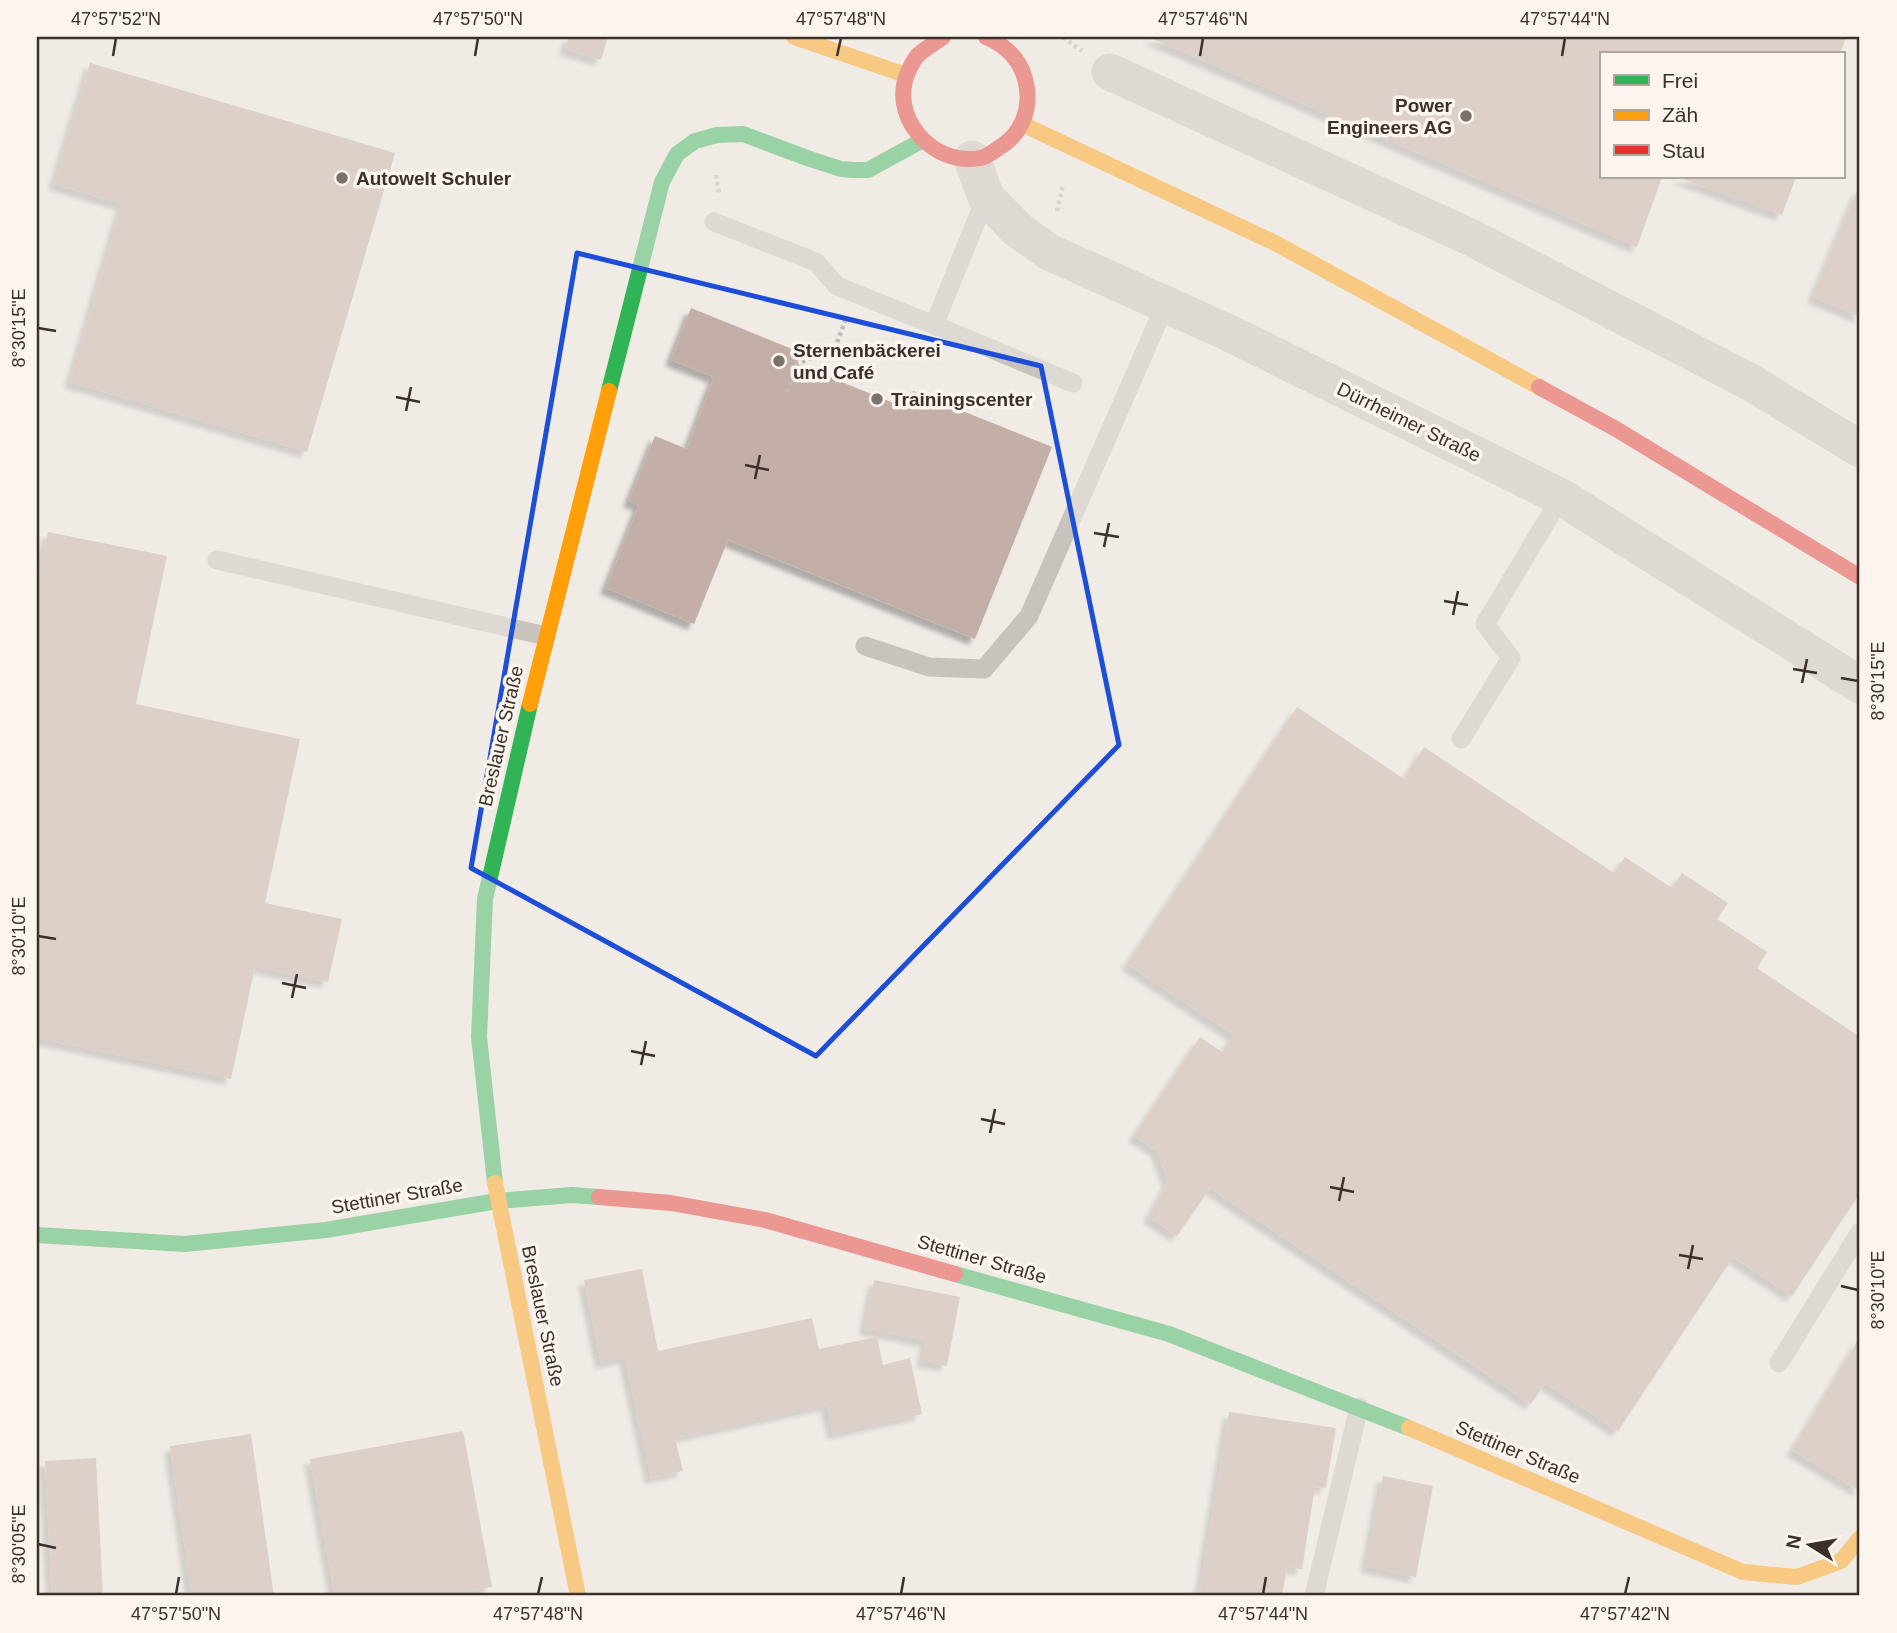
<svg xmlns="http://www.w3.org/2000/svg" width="1897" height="1633" font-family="Arial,sans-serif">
	<defs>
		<filter id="shadow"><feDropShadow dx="-6" dy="6" stdDeviation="2" flood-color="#0004"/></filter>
	</defs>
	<rect width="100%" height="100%" fill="#f0ebe5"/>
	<g fill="#c3afa7" filter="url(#shadow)">
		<path d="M569,37h39l-7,23 -36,-11z"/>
		<path d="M1148,37h698l-6,17h-239v123h61l-25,70z"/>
		<path d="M90,63l305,90 -88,299 -237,-70 52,-178 -68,-20z"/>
		<path d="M1677,177h119l-14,38z"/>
		<path d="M1860,184v133l-47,-20z"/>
		<path d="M691,308l111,45 -5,11 109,44 7,-17 139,56 -77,192 -247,-99 -34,84 -88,-36 33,-83 -10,-4 26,-65 32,13 27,-72 -43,-17z"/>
		<path d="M48,532l119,24 -31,148 164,35 -35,164 77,16 -14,63 -73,-15 -24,112 -194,-41v-453z"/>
		<path d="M1297,707l107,72 20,-32 190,126 11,-16 47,31 10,-15 46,30 -11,16 50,33 -10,16 103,69v156l-68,103 -59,-39 -115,174 -73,-48 -14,21 -321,-216 -33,48 -28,-19 19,-35 -11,-31 -23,-15 66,-99 22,15 12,-17 -107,-71z"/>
		<path d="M642,1269l16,82 154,-33 7,31 58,-12 6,28 27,-7 12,56 -89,20 -6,-29 -152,33 8,33 -32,7 -26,-120 -24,5 -17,-83z"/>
		<path d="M874,1280l86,17 -13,69 -25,-5 4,-20 -61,-12z"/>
		<path d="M1860,1337v154l-68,-41z"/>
		<path d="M1229,1412l107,16 -10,60 -11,-1 -13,82 -15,-2 -5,29h-83z"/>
		<path d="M463,1431l29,156 -47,9h-110l-25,-137z"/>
		<path d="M251,1434l23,162h-82l-22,-150z"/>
		<path d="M96,1458l7,138h-51l-7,-135z"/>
		<path d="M1383,1476l50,10 -17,91 -50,-10z"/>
	</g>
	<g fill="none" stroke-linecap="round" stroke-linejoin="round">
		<g stroke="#c2bbb6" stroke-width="4.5" stroke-dasharray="3.5 3.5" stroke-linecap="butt">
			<path d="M1063,37l19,14"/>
			<path d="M716,175l3,19"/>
			<path d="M1057,211l6,-26"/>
			<path d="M787,392l10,-28 38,-16 10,-27"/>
		</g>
		<g stroke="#c9c3be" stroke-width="19">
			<path d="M986,197l-52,128 139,58"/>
			<path d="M714,222l102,40 21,24 97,39"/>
			<path d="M217,560l329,76"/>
			<path d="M865,646l64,21 55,2 45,-53 137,-313"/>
			<path d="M1461,739l50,-81 -26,-34 76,-127"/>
			<path d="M1779,1363l81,-131"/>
			<path d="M1314,1596l45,-189"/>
		</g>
		<g stroke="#c9c3be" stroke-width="37">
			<path d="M1110,72l360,165 280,145 110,67"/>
			<path d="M972,159l14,38 32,33 31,22 178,80 334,165 299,188"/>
		</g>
		<g stroke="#30b455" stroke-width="16">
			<path d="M609,391l53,-209 15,-28 18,-13 22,-6 26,-1 67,25 31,10 12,1h15l53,-29"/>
			<path d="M495,1183l-16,-146 6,-138 45,-195"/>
			<path d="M37,1235l148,9 141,-14 171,-29 75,-6 27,2"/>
			<path d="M955,1274l214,60 240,94"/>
		</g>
		<g stroke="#ff9f0a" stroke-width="16">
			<path d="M794,37l112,38"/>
			<path d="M1022,124l255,120 262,143"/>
			<path d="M530,704l79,-313"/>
			<path d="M495,1183l83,413"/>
			<path d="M1409,1428l334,144 54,5 44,-16 19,-23"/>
		</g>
		<g stroke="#e5322d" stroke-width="16">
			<path d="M943,37c-8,6 -19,12 -26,19 -3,4 -6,9 -8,14 -22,45 23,97 71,88 8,-1 16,-9 23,-13 18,-12 27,-35 24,-56 -3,-25 -18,-42 -41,-52"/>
			<path d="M1539,387l77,42 244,148"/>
			<path d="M599,1197l72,6 94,17 190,54"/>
		</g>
	</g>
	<path d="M0 0H1897V1633H0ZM577,253l464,113 78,379 -303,311 -345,-188z" fill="#f0ebe5" fill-opacity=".55" fill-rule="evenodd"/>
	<path fill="none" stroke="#1d4ed8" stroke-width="5" stroke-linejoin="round" d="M577,253l464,113 78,379 -303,311 -345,-188z"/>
	<path fill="none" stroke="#3b302b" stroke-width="2.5" d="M113,56l3,-18M475,56l3,-18M837,56l4,-18M1200,56l3,-18M1562,56l3,-18M38,328l18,3M396,397l24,5M406,411l5,-24M745,465l24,5M755,479l5,-24M1094,533l25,4M1104,547l5,-24M1444,601l24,4M1453,615l5,-24M1793,669l24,4M1841,678l17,3M1802,683l5,-24M38,936l18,3M282,983l24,5M292,998l5,-24M631,1051l24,5M641,1065l5,-24M981,1119l24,5M990,1133l5,-24M1330,1187l24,5M1339,1201l5,-24M1679,1255l24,4M1688,1269l5,-24M1841,1286l17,4M38,1544l18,4M176,1594l3,-17M538,1594l4,-17M901,1594l3,-17M1263,1594l3,-17M1625,1594l4,-17"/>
	<g fill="#7a716c" stroke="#fbf5ee" stroke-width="2.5">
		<circle cx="1466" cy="116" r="7"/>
		<circle cx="342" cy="178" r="7"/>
		<circle cx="779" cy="361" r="7"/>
		<circle cx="877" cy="399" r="7"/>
	</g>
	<g text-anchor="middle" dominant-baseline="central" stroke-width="7" stroke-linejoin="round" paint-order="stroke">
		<g font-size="19" font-weight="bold" fill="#3b302b" stroke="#fbf5ee" text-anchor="start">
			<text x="1452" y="105" text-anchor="end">Power<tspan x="1452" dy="22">Engineers AG</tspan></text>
			<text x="356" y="178">Autowelt Schuler</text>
			<text x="793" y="350">Sternenbäckerei<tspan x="793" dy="22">und Café</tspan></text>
			<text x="891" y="399">Trainingscenter</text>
		</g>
		<g font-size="19" fill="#3b302b" stroke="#fbf5ee">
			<text transform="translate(1409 422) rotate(26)">Dürrheimer Straße</text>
			<text transform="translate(501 736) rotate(-77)">Breslauer Straße</text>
			<text transform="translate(397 1196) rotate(-10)">Stettiner Straße</text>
			<text transform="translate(982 1259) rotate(16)">Stettiner Straße</text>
			<text transform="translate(543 1316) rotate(78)">Breslauer Straße</text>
			<text transform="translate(1518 1452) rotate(23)">Stettiner Straße</text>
		</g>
	</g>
	<rect width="1897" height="1633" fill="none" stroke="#fbf5ee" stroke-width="77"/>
	<rect x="1600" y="52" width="245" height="126" fill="#fbf5ee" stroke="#aea6a0" stroke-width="2"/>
	<rect x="1614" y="75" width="35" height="10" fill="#30b455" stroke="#aea6a0" stroke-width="2"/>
	<text x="1662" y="88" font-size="21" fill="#3b302b">Frei</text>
	<rect x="1614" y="110" width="35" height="10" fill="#ff9f0a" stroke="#aea6a0" stroke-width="2"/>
	<text x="1662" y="122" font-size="21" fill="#3b302b">Zäh</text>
	<rect x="1614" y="145" width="35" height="10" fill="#e5322d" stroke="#aea6a0" stroke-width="2"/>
	<text x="1662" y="158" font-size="21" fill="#3b302b">Stau</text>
	<g transform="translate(1810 1545) rotate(281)" stroke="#fbf5ee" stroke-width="5" paint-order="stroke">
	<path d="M0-5L12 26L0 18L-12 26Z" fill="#3b302b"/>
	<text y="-10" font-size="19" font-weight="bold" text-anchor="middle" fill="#3b302b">N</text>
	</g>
	<rect x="38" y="38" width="1820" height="1556" fill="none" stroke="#3b302b" stroke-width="2.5"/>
	<g font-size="18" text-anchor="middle" fill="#3b302b">
		<text x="116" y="25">47°57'52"N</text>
		<text x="478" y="25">47°57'50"N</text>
		<text x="841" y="25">47°57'48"N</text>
		<text x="1203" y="25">47°57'46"N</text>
		<text x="1565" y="25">47°57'44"N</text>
		<text transform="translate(19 328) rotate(-90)" y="6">8°30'15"E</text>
		<text transform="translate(1878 681) rotate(-90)" y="6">8°30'15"E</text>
		<text transform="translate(19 936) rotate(-90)" y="6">8°30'10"E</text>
		<text transform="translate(1878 1290) rotate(-90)" y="6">8°30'10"E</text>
		<text transform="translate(19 1544) rotate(-90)" y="6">8°30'05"E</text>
		<text x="176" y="1620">47°57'50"N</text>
		<text x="538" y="1620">47°57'48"N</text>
		<text x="901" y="1620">47°57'46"N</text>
		<text x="1263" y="1620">47°57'44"N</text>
		<text x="1625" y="1620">47°57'42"N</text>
	</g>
</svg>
